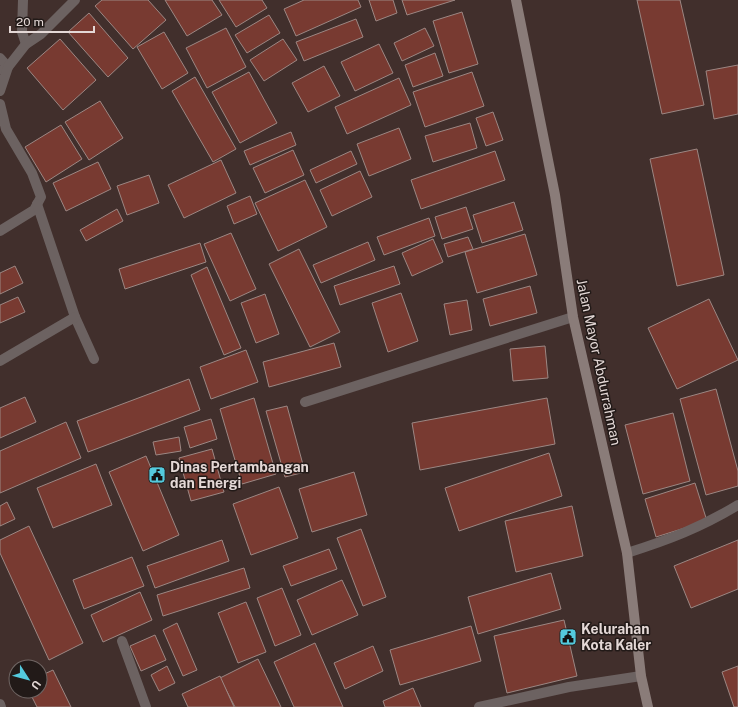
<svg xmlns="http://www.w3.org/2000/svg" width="738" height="707" font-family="'Public Sans',sans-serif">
	<rect width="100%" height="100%" fill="#412f2c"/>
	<g fill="#783a31" stroke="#9c8783">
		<path d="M102,0h46l18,20 -33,29 -38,-43z"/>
		<path d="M165,0h47l10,15 -35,21z"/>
		<path d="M219,0h43l5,8 -31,19z"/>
		<path d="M304,0h54l3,7 -65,29 -12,-27z"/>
		<path d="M369,0h24l4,13 -21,8z"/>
		<path d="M402,0h53l-48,15z"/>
		<path d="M637,0h43l24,105 -42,9z"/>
		<path d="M462,12l16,52 -29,9 -16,-52z"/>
		<path d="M89,13l39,45 -20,19 -40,-45z"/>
		<path d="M269,15l11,18 -33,20 -12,-18z"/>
		<path d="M356,19l7,18 -59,24 -8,-19z"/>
		<path d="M226,28l20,39 -39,21 -21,-40z"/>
		<path d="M425,28l9,18 -32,15 -8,-18z"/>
		<path d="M164,32l24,41 -26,16 -25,-42z"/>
		<path d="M60,39l36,41 -33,30 -36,-42z"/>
		<path d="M283,39l14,21 -33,21 -14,-21z"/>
		<path d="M379,44l14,29 -38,18 -14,-29z"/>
		<path d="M435,53l8,23 -30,11 -8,-22z"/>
		<path d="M738,65v49l-24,5 -8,-48z"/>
		<path d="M324,66l16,30 -32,16 -16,-29z"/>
		<path d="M249,72l28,51 -37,20 -28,-51z"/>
		<path d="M472,72l12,34 -59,21 -12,-35z"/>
		<path d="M195,77l41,72 -23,13 -41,-71z"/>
		<path d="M399,78l12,27 -64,29 -12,-27z"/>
		<path d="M100,101l23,37 -34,22 -24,-38z"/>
		<path d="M493,112l10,28 -17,6 -10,-28z"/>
		<path d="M470,123l7,25 -44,14 -8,-26z"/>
		<path d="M61,125l21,34 -36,23 -21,-35z"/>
		<path d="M399,128l12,31 -42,17 -12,-32z"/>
		<path d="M291,132l5,13 -46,20 -6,-14z"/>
		<path d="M697,149l27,126 -47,11 -27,-127z"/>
		<path d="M293,150l11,25 -39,18 -12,-25z"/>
		<path d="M351,151l6,13 -41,19 -6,-13z"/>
		<path d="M495,151l10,29 -84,29 -10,-29z"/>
		<path d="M221,160l15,33 -52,25 -16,-33z"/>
		<path d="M98,162l13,27 -45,22 -13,-28z"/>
		<path d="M360,171l12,26 -40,19 -12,-26z"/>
		<path d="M149,175l10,28 -32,12 -10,-29z"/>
		<path d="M305,180l22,47 -49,24 -23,-48z"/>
		<path d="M250,196l7,18 -23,10 -7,-18z"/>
		<path d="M514,202l9,28 -41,13 -9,-28z"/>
		<path d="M466,207l7,22 -31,10 -7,-22z"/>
		<path d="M117,209l6,12 -37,20 -6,-11z"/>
		<path d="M429,218l6,18 -51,19 -7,-18z"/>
		<path d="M231,233l25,56 -26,12 -26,-57z"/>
		<path d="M525,234l12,41 -60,18 -12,-41z"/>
		<path d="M468,237l5,12 -25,8 -4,-13z"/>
		<path d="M433,239l10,23 -31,14 -10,-23z"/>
		<path d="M368,242l7,18 -54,23 -8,-18z"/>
		<path d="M200,243l6,19 -81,27 -6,-20z"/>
		<path d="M299,249l41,83 -30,15 -41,-83z"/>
		<path d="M15,266l8,17 -23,11v-21z"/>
		<path d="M394,266l6,18 -60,21 -6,-19z"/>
		<path d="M207,267l34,81 -17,7 -33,-80z"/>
		<path d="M530,286l7,27 -47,13 -7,-27z"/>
		<path d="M401,293l17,48 -30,11 -16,-49z"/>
		<path d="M265,294l14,40 -23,9 -15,-40z"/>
		<path d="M18,297l7,15 -25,11v-18z"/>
		<path d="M709,299l29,61 -61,29 -29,-61z"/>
		<path d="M467,300l5,30 -22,5 -6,-31z"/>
		<path d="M334,343l7,24 -72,20 -6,-25z"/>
		<path d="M545,346l3,32 -35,3 -3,-32z"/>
		<path d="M246,350l12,32 -47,17 -11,-32z"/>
		<path d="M189,379l11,31 -112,42 -11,-31z"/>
		<path d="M716,389l22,82v15l-32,9 -26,-96z"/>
		<path d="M25,397l11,25 -36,16v-30z"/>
		<path d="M254,398l22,76 -34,10 -22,-75z"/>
		<path d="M547,398l8,46 -135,26 -8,-47z"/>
		<path d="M287,406l18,66 -20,5 -19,-66z"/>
		<path d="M673,413l17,68 -47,13 -18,-69z"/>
		<path d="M211,419l6,20 -27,9 -6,-21z"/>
		<path d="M66,422l15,36 -81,35v-42z"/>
		<path d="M179,437l2,14 -25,4 -3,-13z"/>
		<path d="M212,449l12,43 -33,9 -12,-43z"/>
		<path d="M549,453l13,43 -103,35 -14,-43z"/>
		<path d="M146,456l33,79 -36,16 -34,-79z"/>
		<path d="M96,464l16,41 -59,23 -16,-40z"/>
		<path d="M354,472l13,43 -55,17 -13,-43z"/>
		<path d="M695,483l12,38 -51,16 -11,-38z"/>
		<path d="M279,487l19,51 -47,17 -18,-51z"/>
		<path d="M7,502l8,17 -15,7v-20z"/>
		<path d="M572,506l11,50 -67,16 -11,-51z"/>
		<path d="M29,526l54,117 -34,17 -49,-107v-13z"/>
		<path d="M361,529l25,68 -23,9 -26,-68z"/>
		<path d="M222,540l7,21 -74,27 -8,-22z"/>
		<path d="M738,540v49l-47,19 -17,-42z"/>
		<path d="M329,549l8,20 -46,17 -8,-20z"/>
		<path d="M132,557l12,29 -60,23 -11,-29z"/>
		<path d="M244,568l6,20 -87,28 -6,-21z"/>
		<path d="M551,573l10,36 -83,25 -10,-37z"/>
		<path d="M342,580l16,35 -46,20 -15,-35z"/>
		<path d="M282,588l19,47 -26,11 -18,-48z"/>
		<path d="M140,592l12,28 -49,22 -12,-27z"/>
		<path d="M246,602l20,50 -28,11 -20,-50z"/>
		<path d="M564,620l13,56 -70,17 -13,-57z"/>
		<path d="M177,623l20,47 -14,6 -20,-46z"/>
		<path d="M471,626l10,35 -81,24 -10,-35z"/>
		<path d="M155,635l11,25 -25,11 -11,-25z"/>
		<path d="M315,643l28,64h-49l-20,-45z"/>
		<path d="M373,646l10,25 -38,18 -11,-26z"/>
		<path d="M258,659l23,48h-46l-15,-29z"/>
		<path d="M167,666l8,17 -16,8 -8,-16z"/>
		<path d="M738,666v41h-4l-12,-35z"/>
		<path d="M53,670l18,37h-34l-8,-16h11v-15z"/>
		<path d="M220,676l14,31h-46l-6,-13z"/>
		<path d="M413,688l8,19h-36l-2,-6z"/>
	</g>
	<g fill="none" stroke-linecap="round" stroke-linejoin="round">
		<g stroke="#6c6261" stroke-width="10">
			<path d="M23,0l-1,32 4,12"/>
			<path d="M0,58l8,9 -5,3"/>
			<path d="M0,91l8,-24 18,-23 15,-10 34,-34"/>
			<path d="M0,104l6,25 26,44 9,24 -7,13 -34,21"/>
			<path d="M37,204l38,113 19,42"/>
			<path d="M0,361l75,-44"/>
			<path d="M305,402l268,-85"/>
			<path d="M627,553c41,-13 73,-25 111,-48"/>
			<path d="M122,641l24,66"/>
			<path d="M0,704l1,3"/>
			<path d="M479,707l90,-20 72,-11"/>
		</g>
		<path stroke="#8a7c79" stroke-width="10" d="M516,0l39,195 18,122 54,236 14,123 7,31"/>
	</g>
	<defs>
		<g id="civic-square" transform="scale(0.9)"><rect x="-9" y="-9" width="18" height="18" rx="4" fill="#54cadd" stroke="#221a18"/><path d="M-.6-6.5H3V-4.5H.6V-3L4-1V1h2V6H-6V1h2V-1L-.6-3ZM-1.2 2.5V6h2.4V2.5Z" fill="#111"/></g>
	</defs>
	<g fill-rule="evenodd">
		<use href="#civic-square" x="157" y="475"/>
		<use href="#civic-square" x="568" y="637"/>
	</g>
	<g text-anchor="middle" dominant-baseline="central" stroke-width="3" stroke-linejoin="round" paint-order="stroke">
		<g font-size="14" fill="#e4d8d6" stroke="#221a18">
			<text transform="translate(599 362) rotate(78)">Jalan Mayor Abdurrahman</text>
		</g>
		<g font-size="14" font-weight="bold" fill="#e4d8d6" stroke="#221a18" text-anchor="start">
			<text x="170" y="467">Dinas Pertambangan<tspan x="170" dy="16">dan Energi</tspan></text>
			<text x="581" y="629">Kelurahan<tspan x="581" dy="16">Kota Kaler</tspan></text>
		</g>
	</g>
	<g transform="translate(28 679) rotate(126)"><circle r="19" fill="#221a18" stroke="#706664"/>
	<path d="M0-3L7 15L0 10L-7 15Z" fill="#54cadd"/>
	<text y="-6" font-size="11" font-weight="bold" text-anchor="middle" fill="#e4d8d6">U</text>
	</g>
	<path d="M10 26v6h84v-6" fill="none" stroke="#e4d8d6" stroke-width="2"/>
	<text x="16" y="26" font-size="12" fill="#e4d8d6" stroke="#221a18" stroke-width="3" paint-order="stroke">20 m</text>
</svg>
